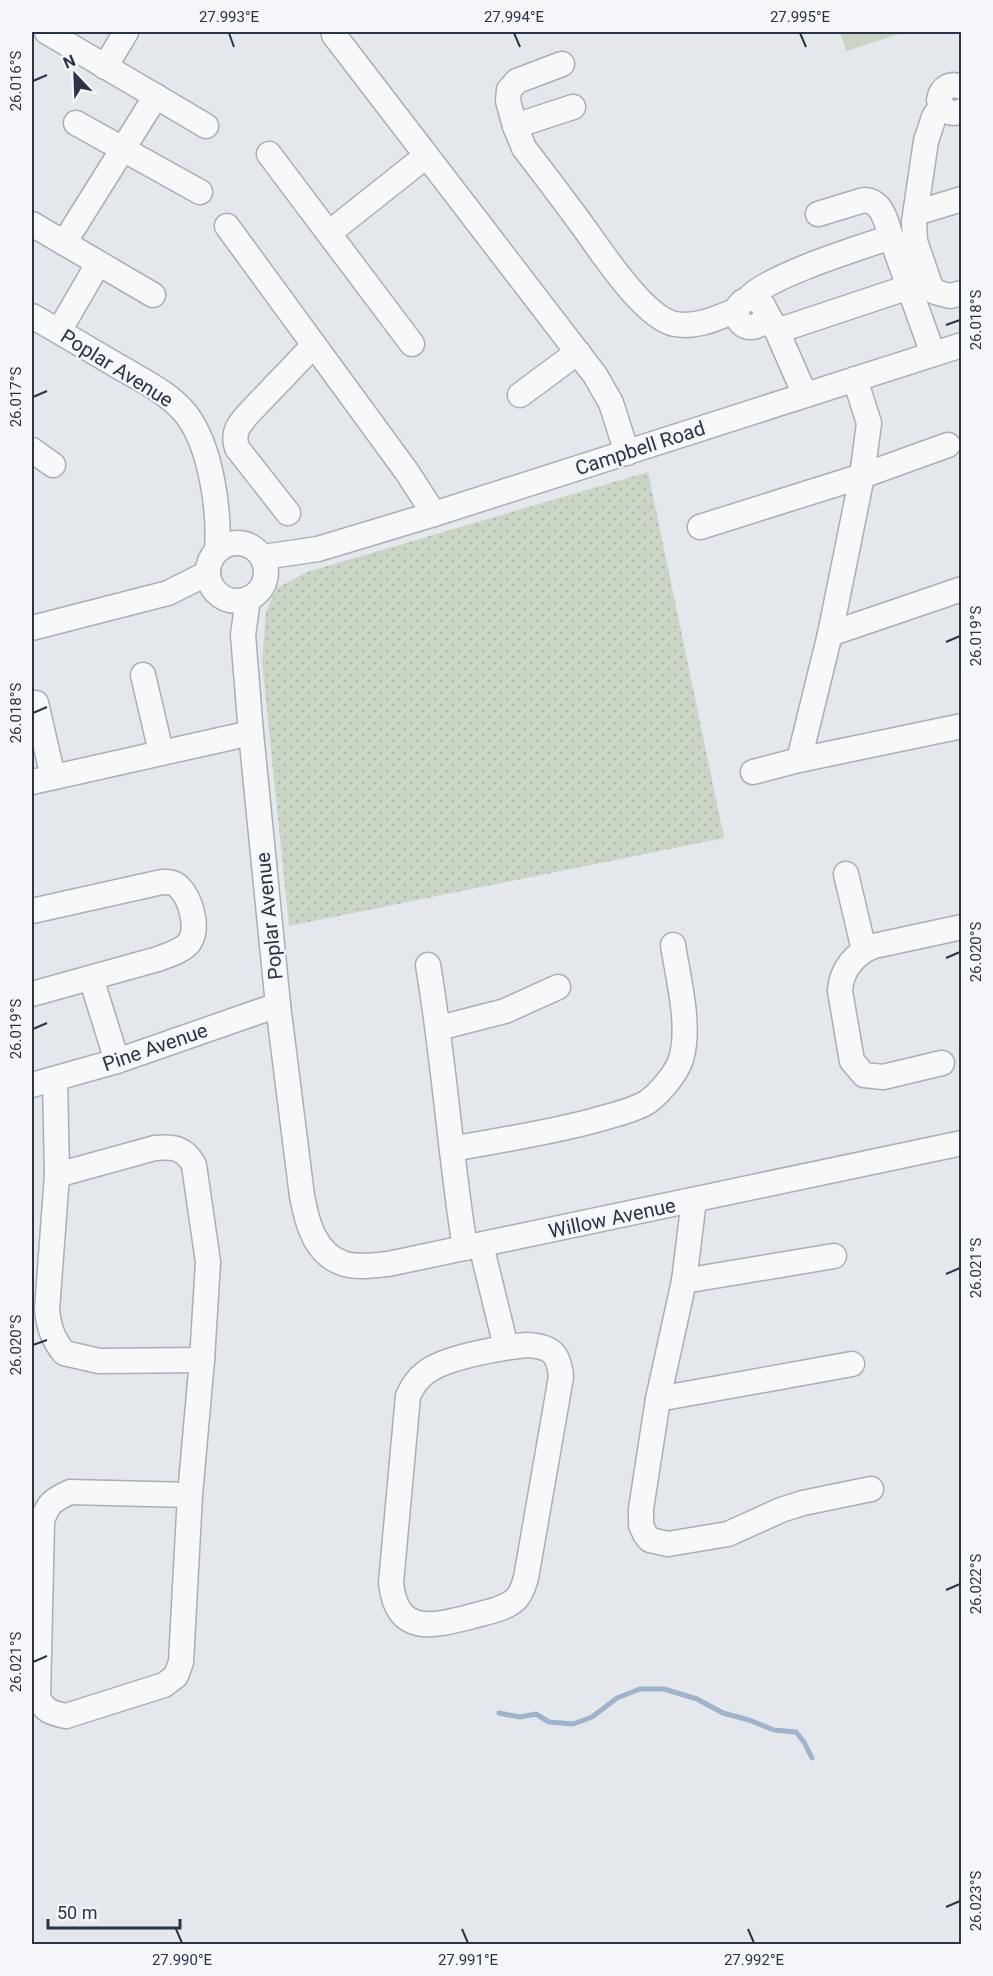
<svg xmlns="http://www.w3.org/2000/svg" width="993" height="1976" font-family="Roboto,sans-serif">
	<defs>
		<pattern id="grass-dots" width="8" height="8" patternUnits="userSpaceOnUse" patternTransform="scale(1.5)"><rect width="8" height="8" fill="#c9d6c5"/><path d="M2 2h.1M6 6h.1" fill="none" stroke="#adb8ab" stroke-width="1.8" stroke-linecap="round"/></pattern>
	</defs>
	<rect width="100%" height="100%" fill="#e4e7ec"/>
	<path fill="url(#grass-dots)" d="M648,472l76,366 -435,88 -27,-264 4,-50 11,-24 30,-16z"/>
	<path fill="#c9d6c5" d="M840,32h66l-60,19z"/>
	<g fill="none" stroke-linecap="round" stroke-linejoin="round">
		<path stroke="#9fb4cc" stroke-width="5" d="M499,1713l21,4 16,-3 13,8 24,2 19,-7 25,-19 23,-9h24l33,10 26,14 26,7 25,10 22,2 8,10 8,16"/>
		<g stroke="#a9aeb7" stroke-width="27">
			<g id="minor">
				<path d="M47,32l159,94"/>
				<path d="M334,35l261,340 16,28 16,50"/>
				<path d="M562,64l-45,17 -8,9 -1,11 7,25 9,22c20,26 39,51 58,77 19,26 62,93 93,99 22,4 42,-6 62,-14"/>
				<path d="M105,67l21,-35"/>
				<path d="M962,87c-12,-5 -21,1 -23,13 4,11 12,16 23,11"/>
				<path d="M941,106l-7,11 -8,24 -12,81 1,19 15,44 5,7 15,4 12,-3"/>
				<path d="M76,123l124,69"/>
				<path d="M515,126l58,-19"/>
				<path d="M269,154l143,190"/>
				<path d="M916,213l46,-14"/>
				<path d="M818,214l46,-14c19,1 22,22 27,37"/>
				<path d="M32,224l121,71"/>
				<path d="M227,226l180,246 27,42"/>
				<path d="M329,233l97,-77"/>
				<path d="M64,243l92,-147"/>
				<circle cx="751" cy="313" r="14"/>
				<path d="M748,299c19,-23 111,-51 143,-62l42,117"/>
				<path d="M765,310l12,21 28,64"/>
				<path d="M32,316c30,17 60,35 91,53 22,13 47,25 63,45 25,32 34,97 31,137"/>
				<path d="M59,331l39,-67"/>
				<path d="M777,331l132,-44"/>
				<path d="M520,395l58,-43"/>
				<path d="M32,450l21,15"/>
				<path d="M288,513l-51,-65c-5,-16 2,-24 12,-35l65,-68"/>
				<path d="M700,527l162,-51 86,-31"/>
				<circle cx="237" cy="572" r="29"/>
				<path d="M263,557l55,-8 116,-35 528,-169"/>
				<path d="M248,599l-5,36 8,98 27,272 24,191c5,27 13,59 43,68 14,4 29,1 43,0l574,-121"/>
				<path d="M32,628l136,-35 40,-20"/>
				<path d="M830,634l132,-45"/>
				<path d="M143,675l18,77"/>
				<path d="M36,703l17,74"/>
				<path d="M799,760l31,-126 32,-158 7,-53 -14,-44"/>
				<path d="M753,772l46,-12 163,-34"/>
				<path d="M32,782l219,-49"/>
				<path d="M846,874l18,76"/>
				<path d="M32,911l130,-29c7,0 12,0 17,5 12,12 21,43 9,57 -8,8 -20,11 -30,15l-126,35"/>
				<path d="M428,965c16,94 22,189 37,283"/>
				<path d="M91,978l26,83"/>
				<path d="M439,1028l66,-17 53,-24"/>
				<path d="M942,1063l-59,14 -19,-2 -12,-14 -12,-70c1,-21 15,-38 34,-45l88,-19"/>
				<path d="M55,1079l2,96 -10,135c2,18 6,29 17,43l35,8 103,-1"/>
				<path d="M32,1085l85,-24 161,-56"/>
				<path d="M452,1149c48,-9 97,-16 144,-29 16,-5 33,-8 48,-16 13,-7 33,-31 37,-45 10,-33 -3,-81 -8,-114"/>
				<path d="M57,1175l98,-27c18,-2 30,0 39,17l14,97 -6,98 -12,135 -9,167 -5,14 -12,9 -98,31c-15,-3 -21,-5 -28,-18l4,-177c6,-18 11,-21 28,-29l120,3"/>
				<path d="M694,1200l-10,81 -26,118 -17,110v16l4,9 5,6 18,4 60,-10 53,-24 22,-7 68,-14"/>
				<path d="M481,1245l25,102"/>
				<path d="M684,1281l150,-25"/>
				<path d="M526,1345c25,1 33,8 35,32l-35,201c-2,6 -4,15 -10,21 -10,10 -29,13 -43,17 -39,10 -76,21 -82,-33l17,-187c4,-9 9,-17 17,-23 20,-16 75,-25 101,-28z"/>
				<path d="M658,1399l194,-35"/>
			</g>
		</g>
		<use href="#minor" stroke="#f7f8fa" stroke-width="24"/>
	</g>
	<path fill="none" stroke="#2b3445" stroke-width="2" d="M229,33l5,14M514,33l6,14M800,33l6,14M33,81l14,-6M946,325l14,-5M33,397l14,-6M946,642l14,-6M33,713l14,-6M946,958l14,-6M33,1029l14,-6M946,1274l14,-6M33,1345l14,-5M946,1590l14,-6M33,1662l14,-6M946,1907l14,-6M176,1929l6,14M462,1929l6,14M748,1929l6,14"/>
	<g text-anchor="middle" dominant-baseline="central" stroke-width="4.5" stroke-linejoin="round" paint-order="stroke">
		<g font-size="20" fill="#2b3445" stroke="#f4f6f9">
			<text transform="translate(117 368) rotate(32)">Poplar Avenue</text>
			<text transform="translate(640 448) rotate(-18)">Campbell Road</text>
			<text transform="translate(269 916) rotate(-96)">Poplar Avenue</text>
			<text transform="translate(155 1047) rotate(-19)">Pine Avenue</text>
			<text transform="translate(612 1218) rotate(-12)">Willow Avenue</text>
		</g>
	</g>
	<rect width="993" height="1976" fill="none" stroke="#f4f6f9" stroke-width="66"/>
	<g transform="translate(75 75) rotate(337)" stroke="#f4f6f9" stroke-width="4.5" paint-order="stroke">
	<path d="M0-4.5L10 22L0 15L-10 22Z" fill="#2b3445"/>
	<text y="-9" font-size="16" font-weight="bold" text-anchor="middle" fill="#2b3445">N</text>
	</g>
	<path d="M48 1919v9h132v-9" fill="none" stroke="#2b3445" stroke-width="3"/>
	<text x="57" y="1919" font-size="18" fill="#2b3445" stroke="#f4f6f9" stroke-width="4.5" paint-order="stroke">50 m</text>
	<rect x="33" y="33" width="927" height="1910" fill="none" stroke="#2b3445" stroke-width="2"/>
	<g font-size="15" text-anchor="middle" fill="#2b3445">
		<text x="229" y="22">27.993°E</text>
		<text x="514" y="22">27.994°E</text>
		<text x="800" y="22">27.995°E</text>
		<text transform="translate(16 81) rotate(-90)" y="5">26.016°S</text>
		<text transform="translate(976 320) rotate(-90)" y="5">26.018°S</text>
		<text transform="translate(16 397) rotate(-90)" y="5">26.017°S</text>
		<text transform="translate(976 636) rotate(-90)" y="5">26.019°S</text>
		<text transform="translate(16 713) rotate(-90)" y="5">26.018°S</text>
		<text transform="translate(976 952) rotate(-90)" y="5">26.020°S</text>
		<text transform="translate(16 1029) rotate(-90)" y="5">26.019°S</text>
		<text transform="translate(976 1268) rotate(-90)" y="5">26.021°S</text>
		<text transform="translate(16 1345) rotate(-90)" y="5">26.020°S</text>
		<text transform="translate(976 1584) rotate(-90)" y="5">26.022°S</text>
		<text transform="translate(16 1662) rotate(-90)" y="5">26.021°S</text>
		<text transform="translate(976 1901) rotate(-90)" y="5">26.023°S</text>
		<text x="182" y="1965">27.990°E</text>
		<text x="468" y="1965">27.991°E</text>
		<text x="754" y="1965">27.992°E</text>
	</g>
</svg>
